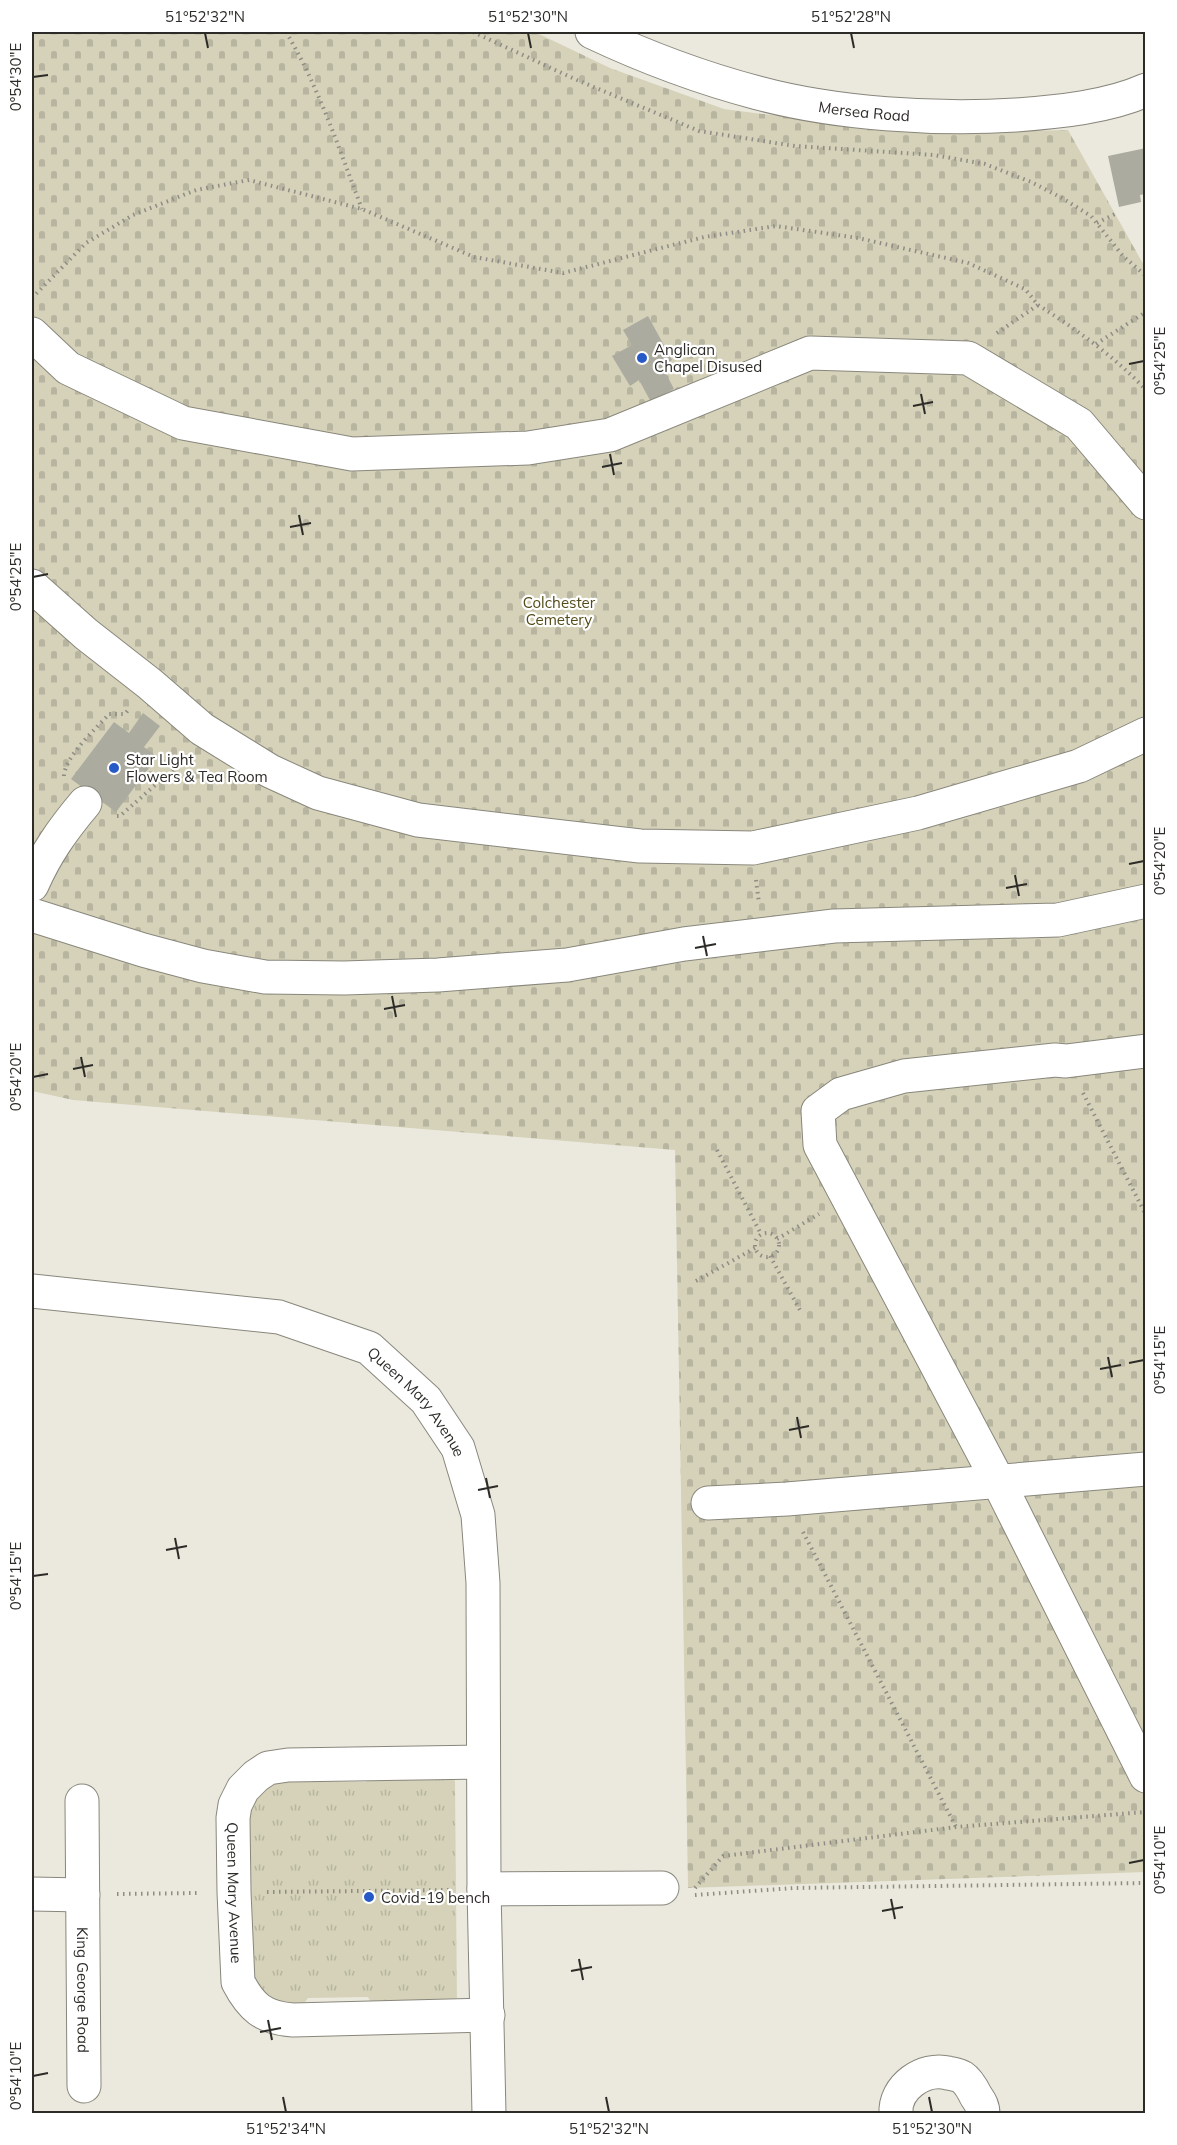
<svg xmlns="http://www.w3.org/2000/svg" width="1177" height="2145" font-family="Mulish,sans-serif">
	<defs>
		<pattern id="grass-tufts" width="24" height="20" patternUnits="userSpaceOnUse" patternTransform="scale(1.5)"><rect width="24" height="20" fill="#d5d2b9"/><path d="M3 7l-1-3M5 7V3M7 7l1-3M15 17l-1-3M17 17v-4M19 17l1-3" fill="none" stroke="#b7b49f"/></pattern>
		<pattern id="cemetery-stones" width="16" height="16" patternUnits="userSpaceOnUse" patternTransform="scale(1.5)"><rect width="16" height="16" fill="#d5d2b9"/><path d="M2 7V4a2 2 0 0 1 4 0v3zM10 15v-3a2 2 0 0 1 4 0v3z" fill="#b7b49f"/></pattern>
	</defs>
	<rect width="100%" height="100%" fill="#ebe9dd"/>
	<path fill="url(#grass-tufts)" d="M449,1770l6,11 2,226h-84l-5,-10 -60,1 -5,7 -34,-1 -25,-40 -3,-138 18,-44 42,-6 3,6h62l4,-6z"/>
	<path fill="url(#cemetery-stones)" d="M32,32h503l75,36 114,41 117,15 142,8 85,-2 78,139 -1,1603 -457,16 -13,-738 -602,-50 -41,-9z"/>
	<g fill="#acab9f">
		<path d="M1146,148v46l-6,1 1,7 -22,5 -11,-51z"/>
		<path d="M648,316l24,44 -10,6 12,23 -23,13 -12,-22 -9,6 -18,-30 20,-11 -9,-15z"/>
		<path d="M143,713l17,13 -16,21 13,10 -41,55 -45,-33 43,-57 15,11z"/>
	</g>
	<g fill="none" stroke-linecap="round" stroke-linejoin="round">
		<g stroke="#89877c" stroke-width="35">
			<g id="minor">
				<path d="M32,334l36,34 115,55 169,31 176,-6 82,-13 200,-82 158,5 111,66 67,79"/>
				<path d="M32,586l54,48 64,50 52,45 68,42 48,22 100,27 222,26 113,2 165,-35 161,-47 67,-32"/>
				<path d="M32,885c14,-32 31,-56 53,-82"/>
				<path d="M32,915l111,35 60,16 62,11 79,1 94,-3 129,-10 117,-21 150,-18 224,-6 88,-19"/>
				<path d="M1146,1051l-80,10 -11,-1 -151,16 -63,18 -23,17 2,34 178,336 148,295"/>
				<path id="s1" d="M32,1291l247,26 90,31 57,52 32,48 20,67 5,68 1,306 5,225"/>
				<path d="M708,1503l79,-4 359,-30"/>
				<path id="s2" d="M483,1762l-195,3 -20,3 -12,8 -13,13 -8,16 -2,13 1,74 4,90c13,25 25,36 55,38l195,-5"/>
				<path id="s3" d="M82,1801l2,285"/>
				<path d="M484,1889l178,-1"/>
				<path d="M32,1894l51,1"/>
				<path d="M896,2114c-2,-27 28,-47 52,-41 5,1 11,2 14,4 6,4 11,13 14,19 4,6 7,10 7,18"/>
			</g>
		</g>
		<g stroke="#89877c" stroke-width="35">
			<g id="major">
				<path id="s4" d="M592,32c53,25 109,46 166,61 78,21 178,27 258,22 42,-3 92,-8 130,-25"/>
			</g>
		</g>
		<g stroke="#8e8c84" stroke-width="4" stroke-dasharray="1.5 4.5" stroke-linecap="butt">
			<path d="M286,32c33,55 53,117 76,177"/>
			<path d="M473,32l104,48 122,51 96,15 139,9 51,9 46,18 31,16 29,18 32,40 23,20"/>
			<path d="M1097,223l20,-10"/>
			<path d="M32,298l54,-55 47,-28 63,-25 53,-10 113,29 112,48 89,16 141,-36 72,-11 82,12 110,25 57,26 13,16 -44,30"/>
			<path d="M1038,305c39,25 76,51 108,85"/>
			<path d="M1096,344l50,-32"/>
			<path d="M64,776c1,-20 32,-47 45,-62h16l4,-5"/>
			<path d="M117,816h3l66,-58"/>
			<path d="M756,880l3,23"/>
			<path d="M1083,1093l63,122"/>
			<path d="M717,1150l44,84"/>
			<circle cx="767" cy="1245" r="12"/>
			<path d="M777,1239l42,-25"/>
			<path d="M770,1256l31,56"/>
			<path d="M696,1281l59,-33"/>
			<path d="M803,1532l153,295"/>
			<path d="M695,1888l28,-32 233,-29 189,-15"/>
			<path d="M267,1892l184,-2"/>
			<path d="M117,1894l82,-1"/>
			<path d="M695,1895l99,-7 352,-5"/>
		</g>
		<use href="#minor" stroke="#fff" stroke-width="33"/>
		<use href="#major" stroke="#fff" stroke-width="33"/>
	</g>
	<path fill="none" stroke="#2c2b27" stroke-width="2" d="M205,33l3,15M528,33l3,15M851,33l3,15M33,77l15,-2M1129,364l15,-3M921,394l4,20M913,406l20,-4M610,454l4,21M602,467l20,-4M299,515l4,20M290,527l21,-4M33,577l15,-3M1129,864l15,-3M1015,875l4,21M1006,888l21,-4M703,936l4,20M695,948l21,-4M392,996l4,21M384,1009l21,-4M81,1057l4,20M73,1069l20,-4M33,1077l15,-3M1108,1357l4,20M1129,1363l15,-3M1100,1369l21,-4M797,1417l4,21M789,1430l20,-4M486,1478l4,20M478,1490l20,-4M175,1538l4,21M166,1550l21,-4M33,1576l15,-2M1129,1863l15,-3M891,1899l4,20M882,1911l21,-4M579,1959l4,21M571,1971l21,-4M268,2020l4,20M260,2032l21,-4M33,2076l15,-3M283,2097l3,15M606,2097l3,15M929,2097l3,15"/>
	<g fill="#2759c7" stroke="#fff" stroke-width="2">
		<circle cx="642" cy="358" r="6"/>
		<circle cx="114" cy="768" r="6"/>
		<circle cx="369" cy="1897" r="6"/>
	</g>
	<g text-anchor="middle" dominant-baseline="central" stroke-width="4.5" stroke-linejoin="round" paint-order="stroke">
		<g font-size="15" fill="#2c2b27" stroke="#fff">
			<text stroke="none"><textPath href="#s4" startOffset="285">Mersea Road</textPath></text>
			<text stroke="none"><textPath href="#s1" startOffset="416">Queen Mary Avenue</textPath></text>
			<text stroke="none"><textPath href="#s2" startOffset="354">Queen Mary Avenue</textPath></text>
			<text stroke="none"><textPath href="#s3" startOffset="189">King George Road</textPath></text>
		</g>
		<g font-size="15" fill="#2c2b27" stroke="#fff" text-anchor="start">
			<text x="654" y="349">Anglican<tspan x="654" dy="17">Chapel Disused</tspan></text>
			<text x="126" y="759">Star Light<tspan x="126" dy="17">Flowers &amp; Tea Room</tspan></text>
			<text x="381" y="1897">Covid-19 bench</text>
		</g>
		<g font-size="15" fill="#544c18" stroke="#fff">
			<text x="559" y="602">Colchester<tspan x="559" dy="17">Cemetery</tspan></text>
		</g>
	</g>
	<rect width="1177" height="2145" fill="none" stroke="#ffffff" stroke-width="66"/>
	<rect x="33" y="33" width="1111" height="2079" fill="none" stroke="#2c2b27" stroke-width="2"/>
	<g font-size="15" text-anchor="middle" fill="#2c2b27">
		<text x="205" y="22">51°52'32"N</text>
		<text x="528" y="22">51°52'30"N</text>
		<text x="851" y="22">51°52'28"N</text>
		<text transform="translate(16 77) rotate(-90)" y="5">0°54'30"E</text>
		<text transform="translate(1160 361) rotate(-90)" y="5">0°54'25"E</text>
		<text transform="translate(16 577) rotate(-90)" y="5">0°54'25"E</text>
		<text transform="translate(1160 861) rotate(-90)" y="5">0°54'20"E</text>
		<text transform="translate(16 1077) rotate(-90)" y="5">0°54'20"E</text>
		<text transform="translate(1160 1360) rotate(-90)" y="5">0°54'15"E</text>
		<text transform="translate(16 1576) rotate(-90)" y="5">0°54'15"E</text>
		<text transform="translate(1160 1860) rotate(-90)" y="5">0°54'10"E</text>
		<text transform="translate(16 2076) rotate(-90)" y="5">0°54'10"E</text>
		<text x="286" y="2134">51°52'34"N</text>
		<text x="609" y="2134">51°52'32"N</text>
		<text x="932" y="2134">51°52'30"N</text>
	</g>
</svg>
